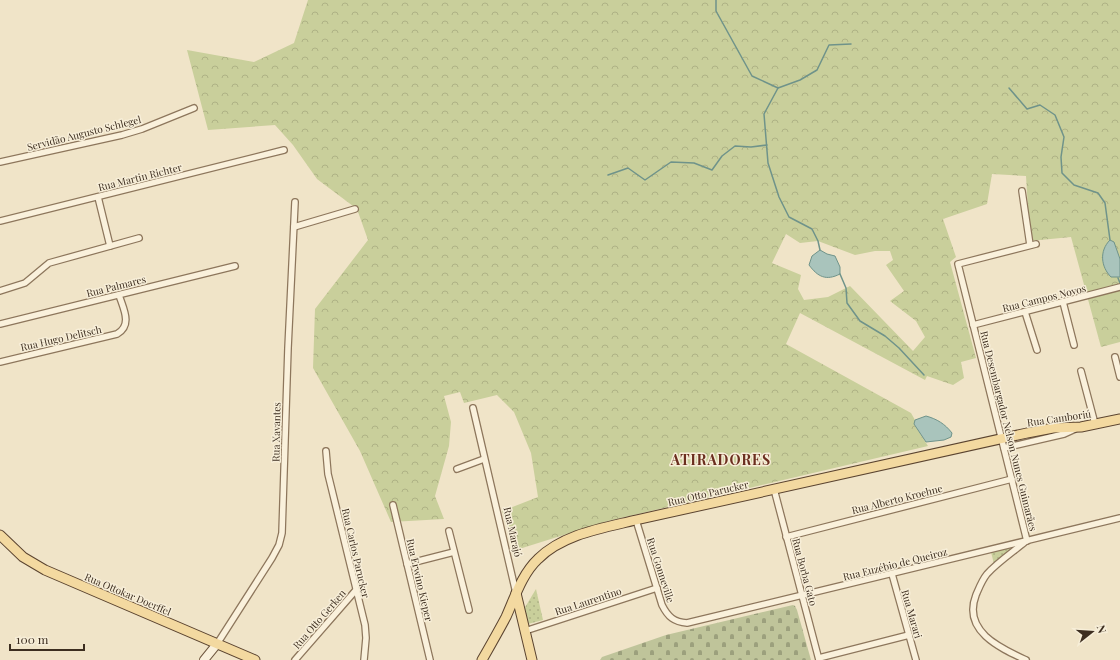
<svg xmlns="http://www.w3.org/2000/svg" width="1120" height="660" font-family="'Playfair Display',serif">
	<defs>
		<pattern id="forest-crowns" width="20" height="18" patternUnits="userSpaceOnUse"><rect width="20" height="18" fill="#c9cf9b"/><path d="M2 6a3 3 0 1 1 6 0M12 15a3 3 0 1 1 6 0" fill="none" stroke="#aeb285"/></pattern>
		<pattern id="cemetery-stones" width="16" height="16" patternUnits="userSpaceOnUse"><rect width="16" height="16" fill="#bfc49a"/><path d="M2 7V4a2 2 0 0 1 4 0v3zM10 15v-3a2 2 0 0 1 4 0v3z" fill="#9ca07d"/></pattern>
		<pattern id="park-dots" width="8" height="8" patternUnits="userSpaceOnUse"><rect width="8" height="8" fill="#c9cf9b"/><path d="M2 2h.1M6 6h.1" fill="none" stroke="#aeb285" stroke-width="1.8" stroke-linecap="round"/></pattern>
	</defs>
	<rect width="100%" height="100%" fill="#f0e4c8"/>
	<path fill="url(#forest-crowns)" fill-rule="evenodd" d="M308,0h812v342l-19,5 -30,-110 -41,4 -4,-65 -34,-2 -5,30 -44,15 13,38 -6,5 26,96 -15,4 3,16 -11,7 -26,-9 -2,4 -125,-67 -14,31 125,69 4,7 -1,4 14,22 -320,75 -92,29 -14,-39 36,-14 -7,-44 -17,-41 -17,-17 -33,8 -4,-11 -16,4 7,26 -2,24 -14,50 9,23 -53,3 -31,-71 -47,-83 2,-59 53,-69 -11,-31 -40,-30 -24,-34 -18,-20 -67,5 -21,-80 67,12 40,-19zM786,234l14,9 18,-2 37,14 20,-4h15l3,9 -7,5 18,26 -14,10 26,20 9,16 -12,14 -63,-65 -22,11 -24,3 -6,-11 3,-14 -29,-12z"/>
	<path fill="url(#cemetery-stones)" d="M793,605l2,1 2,4 14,50h-211l2,-3 64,-22z"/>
	<g fill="url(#park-dots)">
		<path d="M1018,545l-24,19 -3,-12z"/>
		<path d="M536,589l7,31 -15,4 -4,-15z"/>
	</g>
	<g fill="#a9c4bc" stroke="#6f938a">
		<path d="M1110,240l4,2 6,17v18h-9c-10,-10 -12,-26 -1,-37z"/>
		<path d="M820,250l7,4 8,2 5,11v7c-14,7 -22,3 -31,-9l3,-9z"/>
		<path d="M926,416c11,3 19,8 26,17l-1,4 -7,3 -18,2 -12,-18 1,-4z"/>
	</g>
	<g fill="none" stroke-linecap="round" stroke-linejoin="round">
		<g stroke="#6f938a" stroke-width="1.5">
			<path d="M716,0v11l36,65 26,12"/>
			<path d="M1009,88l18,21 13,-4 15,10 9,22 -3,20 1,16 12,12 24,8 7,10 5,37"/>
			<path d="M608,175l20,-7 17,12 26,-18 23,1 18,7 10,-14 13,-10 16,1 16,-2"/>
			<path d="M820,250l-2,-9 -6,-12 -23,-12 -10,-20 -11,-34 -4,-49 14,-26 22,-8 17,-10 12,-25 22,-1"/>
			<path d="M840,274l6,14 1,15 13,18 25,15 14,12 25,27"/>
			<path d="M1118,278l2,5"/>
		</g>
		<g stroke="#8d765c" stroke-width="8">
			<g id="street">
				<path d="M0,162l122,-27 20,-6 52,-21"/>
				<path d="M1022,191l8,54"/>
				<path d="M98,197l12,49"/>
				<path d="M0,221l284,-71"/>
				<path d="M294,227l61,-18"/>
				<path d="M0,291l25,-8 24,-20 90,-25"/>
				<path d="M1063,302l11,43"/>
				<path d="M1025,312l12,38"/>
				<path d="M0,324l235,-58"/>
				<path d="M973,325l147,-38"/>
				<path d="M1115,357l5,20"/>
				<path d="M0,362l117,-28c16,-9 6,-26 2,-39"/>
				<path d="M1081,371l14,53"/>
				<path d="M473,408l43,185"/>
				<path d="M1004,448l60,-14 11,-5"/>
				<path d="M326,451l2,23 37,151 1,13 -2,22"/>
				<path d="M457,469l27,-10"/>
				<path d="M774,489l45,171"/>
				<path d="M393,505l37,155"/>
				<path d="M636,520l26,85c6,12 12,17 25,18l433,-105"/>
				<path d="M449,531l20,79"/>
				<path d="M786,537l226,-58"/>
				<path d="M1027,541l-69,-277 78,-20"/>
				<path d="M1025,542c-12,10 -27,20 -38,32 -5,6 -8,14 -11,21 -14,36 24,53 50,65"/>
				<path d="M407,564l47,-12"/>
				<path d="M892,574l24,86"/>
				<path d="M525,631l132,-43"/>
				<path d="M217,644l55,-86 7,-13 3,-12 6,-185 7,-146"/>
				<path d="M819,658l90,-23"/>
				<path d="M295,660l61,-70"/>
			</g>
		</g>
		<g stroke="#6f573f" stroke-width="10">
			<path id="secondary" d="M204,660l13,-16"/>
		</g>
		<g stroke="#5b4430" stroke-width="11">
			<g id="primary">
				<path d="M0,535l23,22 22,13 210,90"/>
				<path d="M516,593l16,67"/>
				<path d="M482,660c8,-14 16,-28 24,-43 9,-20 16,-43 32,-58 25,-25 65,-31 98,-39l391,-87 26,-5 28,-1 39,-8"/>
			</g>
		</g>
		<use href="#street" stroke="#faf1dc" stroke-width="5.5"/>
		<use href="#secondary" stroke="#faf1dc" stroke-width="8"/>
		<use href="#primary" stroke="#f3d9a0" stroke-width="9"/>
	</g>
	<g text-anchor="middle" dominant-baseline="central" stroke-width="3" stroke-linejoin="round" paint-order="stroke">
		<g font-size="10" fill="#3d2e20" stroke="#f7eed8">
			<text transform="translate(84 133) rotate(-14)">Servidão Augusto Schlegel</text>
			<text transform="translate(140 177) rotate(-14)">Rua Martin Richter</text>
			<text transform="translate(116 286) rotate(-14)">Rua Palmares</text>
			<text transform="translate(1044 298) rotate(-14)">Rua Campos Novos</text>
			<text transform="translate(61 338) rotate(-13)">Rua Hugo Delitsch</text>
			<text transform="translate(1059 418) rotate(-8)">Rua Camboriú</text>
			<text transform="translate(1009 431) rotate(76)">Rua Desembargador Nelson Nunes Guimarães</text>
			<text transform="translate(276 432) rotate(-89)">Rua Xavantes</text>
			<text transform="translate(708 493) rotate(-13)">Rua Otto Parucker</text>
			<text transform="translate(897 499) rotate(-14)">Rua Alberto Kroehne</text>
			<text transform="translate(513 532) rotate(77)">Rua Marajó</text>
			<text transform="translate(356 553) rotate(77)">Rua Carlos Parucker</text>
			<text transform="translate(895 564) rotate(-14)">Rua Euzébio de Queiroz</text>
			<text transform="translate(661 570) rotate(72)">Rua Gonneville</text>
			<text transform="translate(805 572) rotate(75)">Rua Borba Gato</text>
			<text transform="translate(420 580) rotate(77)">Rua Erwino Kieper</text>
			<text transform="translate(128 594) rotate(23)">Rua Ottokar Doerffel</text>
			<text transform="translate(588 601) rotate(-18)">Rua Laurentino</text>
			<text transform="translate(912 614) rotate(74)">Rua Marari</text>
			<text transform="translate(319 619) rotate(-49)">Rua Otto Gerken</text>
		</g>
		<g font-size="14" font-weight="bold" letter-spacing="1" fill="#6b2e1e" stroke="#f7eed8">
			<text x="721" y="459">ATIRADORES</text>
		</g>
	</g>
	<g transform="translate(1092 632) rotate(73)" stroke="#f7eed8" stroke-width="3" paint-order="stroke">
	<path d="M0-3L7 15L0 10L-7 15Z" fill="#3d2e20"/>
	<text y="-6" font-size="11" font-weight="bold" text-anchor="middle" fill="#3d2e20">N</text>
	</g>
	<path d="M10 644v6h74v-6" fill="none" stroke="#3d2e20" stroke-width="2"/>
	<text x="16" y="644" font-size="12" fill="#3d2e20" stroke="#f7eed8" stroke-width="3" paint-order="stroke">100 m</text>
</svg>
